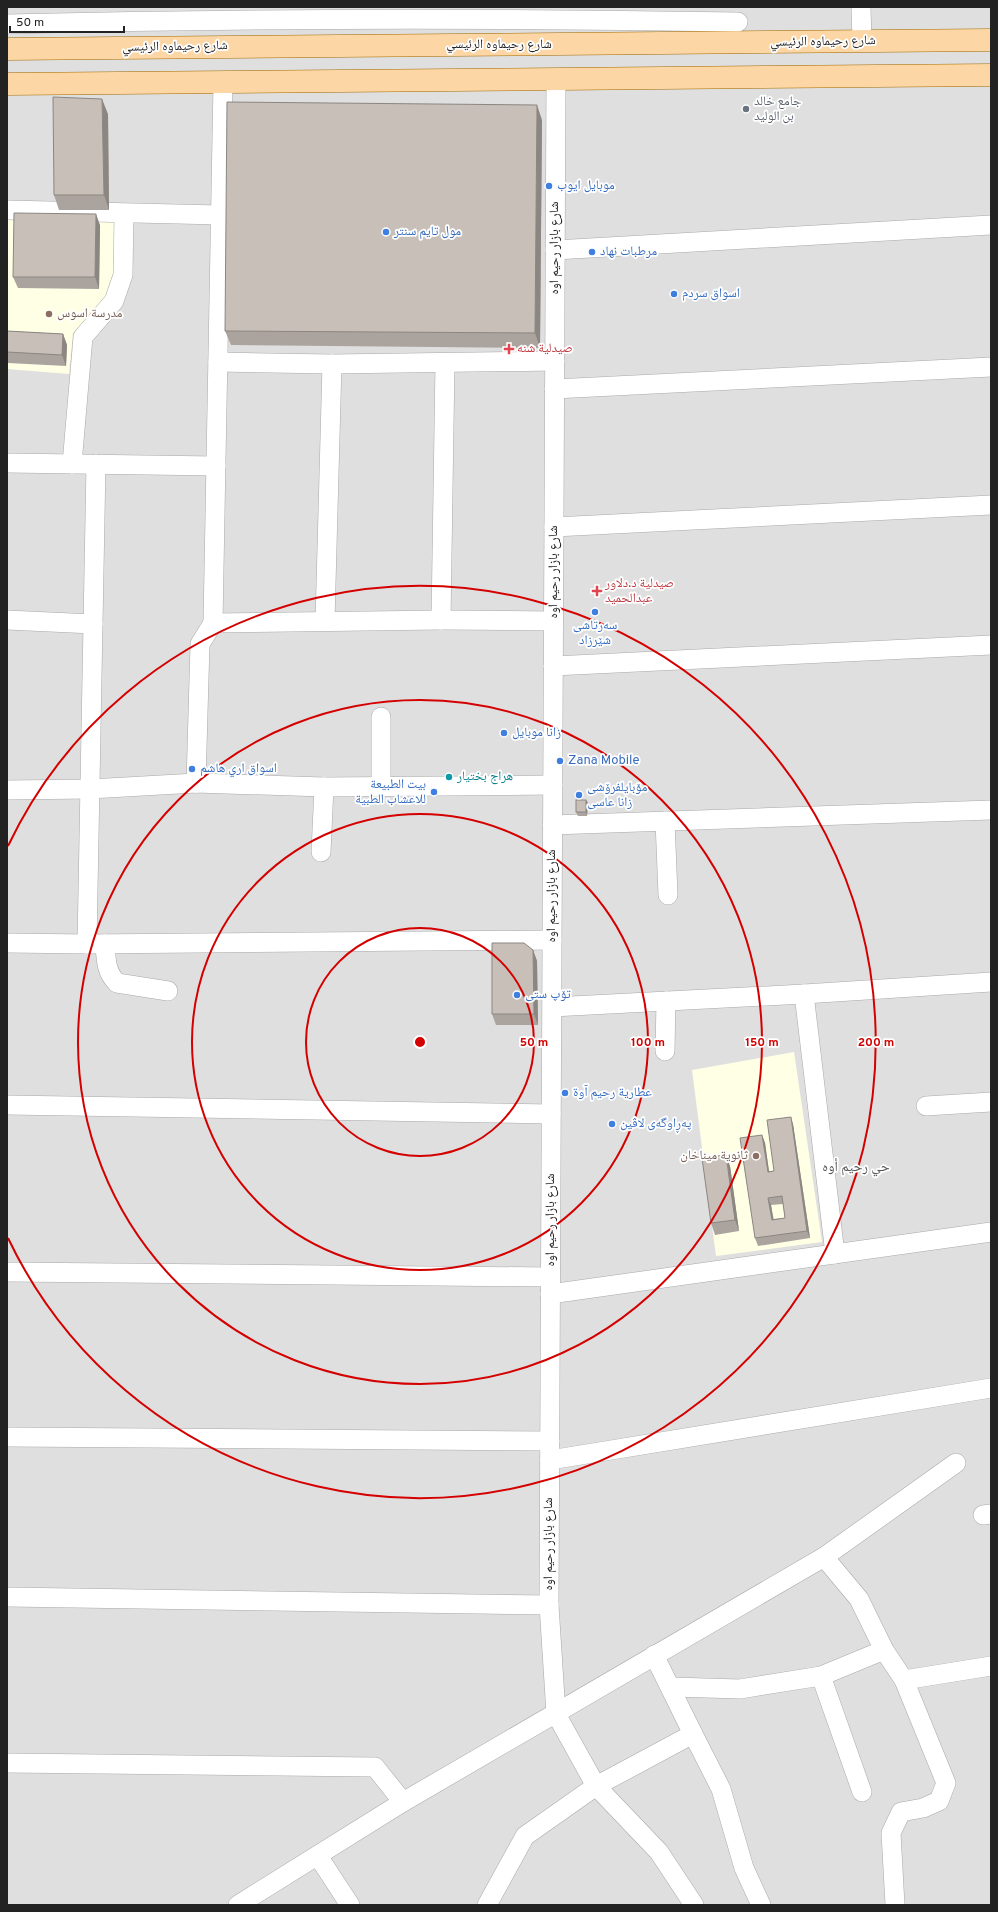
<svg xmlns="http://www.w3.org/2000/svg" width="998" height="1912" font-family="Overpass,'Noto Naskh Arabic',sans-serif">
	<rect width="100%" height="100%" fill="#f2efe9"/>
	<rect fill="#e0dfdf" x="7" y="7" width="984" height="1898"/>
	<g fill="#ffffe5">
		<path d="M8,218l112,1 -3,56 -8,20 -36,38 -4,41 -62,-5z"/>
		<path d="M794,1052l28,190 -106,14 -24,-186z"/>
	</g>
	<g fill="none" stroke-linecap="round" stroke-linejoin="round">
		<g stroke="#a9a9a9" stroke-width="20">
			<g id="minor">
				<path d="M861,7l1,34"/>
				<path d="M7,24c244,-6 488,-6 731,-2"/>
				<path d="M556,78l-7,1527 7,109 40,72 63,66 35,53"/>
				<path d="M7,210l213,5"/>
				<path d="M555,250l436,-25"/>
				<path d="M218,362l114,2 223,-3"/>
				<path d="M554,389l437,-22"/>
				<path d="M7,463l209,3"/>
				<path d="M72,464l11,-127 31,-36 9,-26 1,-61"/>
				<path d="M554,527l437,-22"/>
				<path d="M7,620l86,4"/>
				<path d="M441,620l4,-257"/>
				<path d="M325,621l7,-257"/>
				<path d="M213,623l10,-540"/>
				<path d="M553,666l438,-21"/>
				<path d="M381,717v70"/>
				<path d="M196,783l4,-139 13,-21 228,-3 112,1"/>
				<path d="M7,790l83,-1 106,-6 128,4 229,-2"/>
				<path d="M665,821l3,74"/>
				<path d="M552,825l439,-15"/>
				<path d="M321,852l3,-65"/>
				<path d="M7,943l80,1 465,-4"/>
				<path d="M87,944l9,-480"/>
				<path d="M105,944c1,16 1,28 12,39l51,8"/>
				<path d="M804,994l31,260"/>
				<path d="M552,1007l252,-13 187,-12"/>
				<path d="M665,1051l1,-50"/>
				<path d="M7,1105l544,9"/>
				<path d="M926,1106l65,-4"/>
				<path d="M7,1272l543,5"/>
				<path d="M550,1294l441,-62"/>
				<path d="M7,1437l543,4"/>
				<path d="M550,1460l441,-72"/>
				<path d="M983,1515l8,-1"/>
				<path d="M824,1557l35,42 25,51 20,30 42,103 -7,18 -16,7 -22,4 -10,21 4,72"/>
				<path d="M7,1597l542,8"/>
				<path d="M821,1676l41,116"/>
				<path d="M904,1680l87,-14"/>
				<path d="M672,1687l68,2 81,-13 63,-26"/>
				<path d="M693,1734l28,55 23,79 17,37"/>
				<path d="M7,1763l368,4 28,35"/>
				<path d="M318,1856l32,49"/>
				<path d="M238,1905l165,-103 421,-245 132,-94"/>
				<path d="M487,1905l38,-69 71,-50 97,-52 -39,-79"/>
			</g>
		</g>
		<g stroke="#a06b00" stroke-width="23">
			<g id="major">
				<path d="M7,49l984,-9"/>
				<path d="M7,84l984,-9"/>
			</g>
		</g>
		<use href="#minor" stroke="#fff" stroke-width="19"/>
		<use href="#major" stroke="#fcd6a4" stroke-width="22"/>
	</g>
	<g fill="#aba49e" fill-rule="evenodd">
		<path d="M108,114l1,96h-50l-5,-15z"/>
		<path d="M542,120l-2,228 -309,-3 -6,-14z"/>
		<path d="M100,225l-1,64 -81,-1 -5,-11z"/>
		<path d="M7,331l56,3 4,11 -1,21 -58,-3 -1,-3z"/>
		<path d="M586,800l2,3 -1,13h-9l-2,-4z"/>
		<path d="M533,950l4,11 1,64h-42l-4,-11z"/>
		<path d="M793,1124l17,114 -52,8 -3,-8 7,-103 3,8 4,28h5zM783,1204l2,14 -12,1 -2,-14z"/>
		<path d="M730,1166l9,65 -24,4 -4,-12z"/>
	</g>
	<g fill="#8b8681">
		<path d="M102,99l6,15 1,96 -5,-15z"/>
		<path d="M537,105l5,15 -2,228 -5,-15z"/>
		<path d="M96,214l4,11 -1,64 -4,-12z"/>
		<path d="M63,334l4,11 -1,21 -4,-11z"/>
		<path d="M586,800l2,3 -1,13 -1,-4z"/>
		<path d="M533,950l4,11 1,64 -4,-11z"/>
		<path d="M791,1117l2,7 17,114 -3,-7z"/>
		<path d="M762,1135l3,8 5,36 -2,-7z"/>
		<path d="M726,1155l4,11 9,65 -4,-11z"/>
		<path d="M768,1198l3,7 4,22 -3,-7z"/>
	</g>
	<g fill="#c7bfb8" stroke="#8b8681" fill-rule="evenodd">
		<path d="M53,97l49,2 2,96h-50z"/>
		<path d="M227,102l310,3 -2,228 -310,-2z"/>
		<path d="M14,213l82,1 -1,63h-82z"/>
		<path d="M7,331l56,3 -1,21 -55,-3z"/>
		<rect x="576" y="800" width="10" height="12"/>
		<path d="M492,943h32l9,7 1,64h-42z"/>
		<path d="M791,1117l16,114 -52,7 -15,-100 22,-3 6,37 6,-1 -7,-51zM782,1196l3,22 -13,2 -4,-22z"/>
		<path d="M726,1155l9,65 -24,3 -9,-65z"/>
	</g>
	<g fill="none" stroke="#d40000" stroke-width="2">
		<circle cx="420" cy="1042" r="114"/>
		<circle cx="420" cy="1042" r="228"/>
		<circle cx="420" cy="1042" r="342"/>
		<path d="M8 846A456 456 0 1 1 8 1238"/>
	</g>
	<circle fill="#6b7280" stroke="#fff" stroke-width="1.5" cx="746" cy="109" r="4"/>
	<g fill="#3f7fe0" stroke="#fff" stroke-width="1.5">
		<circle cx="549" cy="186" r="4"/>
		<circle cx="386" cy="232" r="4"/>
		<circle cx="592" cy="252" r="4"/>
		<circle cx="674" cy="294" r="4"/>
		<circle cx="595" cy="612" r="4"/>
		<circle cx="504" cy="733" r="4"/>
		<circle cx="560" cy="761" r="4"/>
		<circle cx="192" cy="769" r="4"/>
		<circle cx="434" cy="792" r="4"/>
		<circle cx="579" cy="795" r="4"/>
		<circle cx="517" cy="995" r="4"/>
		<circle cx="565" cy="1093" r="4"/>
		<circle cx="612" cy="1124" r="4"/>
	</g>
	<g fill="#8d6e63" stroke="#fff" stroke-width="1.5">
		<circle cx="49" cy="314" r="4"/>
		<circle cx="756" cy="1156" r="4"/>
	</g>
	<g fill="#e0444e" stroke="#fff" stroke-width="1.5">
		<path d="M507 343h4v4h4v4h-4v4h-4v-4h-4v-4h4z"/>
		<path d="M595 585h4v4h4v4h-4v4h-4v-4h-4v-4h4z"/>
	</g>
	<circle fill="#0f9aa8" stroke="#fff" stroke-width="1.5" cx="449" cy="777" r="4"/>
	<g text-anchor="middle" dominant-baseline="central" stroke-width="3.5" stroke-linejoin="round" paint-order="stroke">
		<g font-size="13" fill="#222" stroke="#fff">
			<text transform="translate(823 42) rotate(-1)">شارع رحيماوه الرئيسي</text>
			<text x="499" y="45">شارع رحيماوه الرئيسي</text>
			<text transform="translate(175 47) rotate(-1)">شارع رحيماوه الرئيسي</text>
			<text transform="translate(555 248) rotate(-90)">شارع بازار رحيم اوه</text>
			<text transform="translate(554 572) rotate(-90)">شارع بازار رحيم اوه</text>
			<text transform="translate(552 896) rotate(-90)">شارع بازار رحيم اوه</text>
			<text transform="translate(551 1220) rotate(-90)">شارع بازار رحيم اوه</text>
			<text transform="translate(549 1544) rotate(-90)">شارع بازار رحيم اوه</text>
		</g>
		<g font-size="13" fill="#5b616d" stroke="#fff" text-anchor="start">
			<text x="754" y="102">جامع خالد<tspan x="754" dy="15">بن الوليد</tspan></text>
		</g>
		<g font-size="13" fill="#366cbe" stroke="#fff" text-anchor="start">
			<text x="557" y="186">موبايل ايوب</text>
			<text x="394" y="232">مول تايم سنتر</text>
			<text x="600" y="252">مرطبات نهاد</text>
			<text x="682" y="294">اسواق سردم</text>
			<text x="595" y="626" text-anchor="middle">سەرتاشی<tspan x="595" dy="15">شێرزاد</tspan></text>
			<text x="512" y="733">زانا موبايل</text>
			<text x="568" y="761">Zana Mobile</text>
			<text x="200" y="769">اسواق اري هاشم</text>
			<text x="426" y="785" text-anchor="end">بيت الطبيعة<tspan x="426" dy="15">للاعشاب الطبية</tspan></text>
			<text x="587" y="788">مۆبایلفرۆشی<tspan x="587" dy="15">زانا عاسی</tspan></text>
			<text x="525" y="995">تۆپ ستی</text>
			<text x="573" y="1093">عطارية رحيم آوة</text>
			<text x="620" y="1124">پەڕاوگەی لاڤین</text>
		</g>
		<g font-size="13" fill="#785e54" stroke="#fff" text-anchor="start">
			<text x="57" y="314">مدرسة اسوس</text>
			<text x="748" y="1156" text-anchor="end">ثانوية ميناخان</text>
		</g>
		<g font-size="13" fill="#be3a42" stroke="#fff" text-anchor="start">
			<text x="517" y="349">صيدلية شنه</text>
			<text x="605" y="584">صيدلية د.دلاور<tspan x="605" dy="15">عبدالحميد</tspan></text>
		</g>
		<g font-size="13" fill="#0d838f" stroke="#fff" text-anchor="start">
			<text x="457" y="777">هراج بختيار</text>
		</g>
		<g font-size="14" fill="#555" stroke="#fff">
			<text x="856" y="1167">حي رحيم أوه</text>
		</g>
	</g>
	<circle cx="420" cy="1042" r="6" fill="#d40000" stroke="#fff" stroke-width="2"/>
	<g font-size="12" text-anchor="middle" font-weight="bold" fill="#d40000" stroke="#fff" stroke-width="3.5" stroke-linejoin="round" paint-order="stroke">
		<text x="534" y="1046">50 m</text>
		<text x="648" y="1046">100 m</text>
		<text x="762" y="1046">150 m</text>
		<text x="876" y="1046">200 m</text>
	</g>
	<rect width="998" height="1912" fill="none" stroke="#222222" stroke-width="16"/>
	<path d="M10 26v6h114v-6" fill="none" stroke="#222222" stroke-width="2"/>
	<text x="16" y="26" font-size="12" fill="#222222" stroke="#ffffff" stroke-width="3" paint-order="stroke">50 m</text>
</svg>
